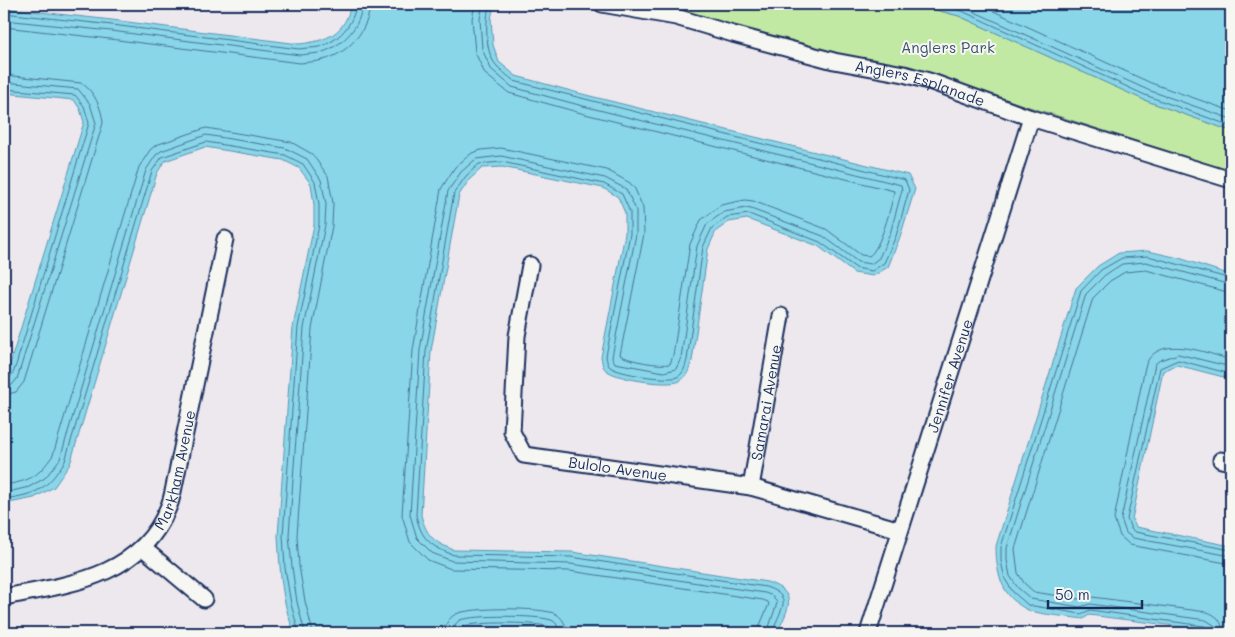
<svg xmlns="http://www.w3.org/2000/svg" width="1235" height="637" font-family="Mali,sans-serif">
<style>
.green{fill:#c2e9a4;stroke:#6e8c81}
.water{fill:#89d6e8;stroke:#5d93b1}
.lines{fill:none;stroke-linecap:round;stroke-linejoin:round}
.shore{stroke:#477295;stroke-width:1}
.minor-casing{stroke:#1b2f5e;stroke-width:19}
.minor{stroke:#f6f6f2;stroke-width:15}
.labels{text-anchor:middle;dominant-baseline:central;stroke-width:4;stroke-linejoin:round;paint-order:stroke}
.park-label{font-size:15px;fill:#3c546c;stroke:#f6f6f2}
.street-label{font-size:15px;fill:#1b2f5e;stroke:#f6f6f2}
</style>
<rect width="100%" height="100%" fill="#ece8ee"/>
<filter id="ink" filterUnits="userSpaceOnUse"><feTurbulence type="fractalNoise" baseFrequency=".02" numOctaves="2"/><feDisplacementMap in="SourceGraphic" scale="10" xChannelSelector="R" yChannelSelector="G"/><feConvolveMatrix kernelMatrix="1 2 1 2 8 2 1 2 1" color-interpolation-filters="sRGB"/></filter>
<g filter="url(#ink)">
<path class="green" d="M 644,4 L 913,4 L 959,16 L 1144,100 L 1231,131 L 1231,171 L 919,72 L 800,48 L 692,14 Z"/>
<path class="water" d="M 351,4 L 494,4 L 491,19 L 493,45 L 499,62 L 516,76 L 586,95 L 908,175 L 915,189 L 900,237 L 888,267 L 873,276 L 854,273 L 818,246 L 747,219 L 729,222 L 716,231 L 708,249 L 692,361 C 689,369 688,376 680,381 C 669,387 611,379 604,368 C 602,366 602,360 601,357 L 625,234 L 625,213 L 618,197 L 603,188 L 502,167 L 482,168 L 469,180 L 459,195 L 431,351 L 421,515 C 427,537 434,542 454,550 L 572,552 L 767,582 C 800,593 788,609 777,633 L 564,633 L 535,629 L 482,628 L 448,633 L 295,633 C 281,604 280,567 278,536 L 293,327 L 314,225 L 314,205 L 311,184 L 299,168 L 283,160 L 205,147 L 165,161 L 157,173 L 70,464 L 54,487 L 34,498 L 4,504 L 4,383 L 84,122 L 80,109 L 74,100 L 4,93 L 4,8 L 112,20 L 299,44 C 327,41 345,34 351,4 Z
M 913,4 L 1231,4 L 1231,131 L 1144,100 L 959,16 Z
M 1148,251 L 1179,258 L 1231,275 L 1231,379 L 1177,365 L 1163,371 L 1132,519 L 1136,527 L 1231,546 L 1231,633 L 1089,615 L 1083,619 C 1071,617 1034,614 1026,609 C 1001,596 996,572 996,546 L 1076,288 L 1098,266 L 1119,253 Z"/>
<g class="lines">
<path class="shore" d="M 475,4 L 472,19 L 475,52 L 485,74 L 509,93 L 581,113 L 894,191 C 892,205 880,250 869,256 L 861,255 L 826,229 L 753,201 L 745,200 L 721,205 L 701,220 L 690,244 L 673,356 L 670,364 C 660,366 629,361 620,355 L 644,234 L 643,208 L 635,189 L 630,183 L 607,170 L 501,148 L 481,150 L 472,153 L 455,167 L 441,189 L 413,350 L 402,515 L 410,542 L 428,560 L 451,569 L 570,571 L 763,600 L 768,602 L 769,604 L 760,625 L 759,633
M 483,4 L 480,19 L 482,49 L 491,69 L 512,87 L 583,106 L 901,185 L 902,190 L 890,234 L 879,258 L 871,264 L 858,262 L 823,236 L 751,209 L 746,208 L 724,212 L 707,224 L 697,246 L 681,358 L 676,369 L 664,372 L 615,363 L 612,357 L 636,234 L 636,210 L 626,189 L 605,178 L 501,156 L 476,159 L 461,172 L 448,191 L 420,350 L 410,515 L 417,538 L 432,553 L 452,561 L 571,564 L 765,593 L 773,596 L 777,603 L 767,633
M 489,4 C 486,21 484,51 496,65 C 501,71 508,76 514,81 L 905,180 L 909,190 L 896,236 L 884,263 L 872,271 L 856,268 L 820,242 L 749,214 L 727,217 L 712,228 L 703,247 L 687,360 C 685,366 684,374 677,377 C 667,381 619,374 610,367 C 607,364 607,361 606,356 L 630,234 L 630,212 L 622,194 L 604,184 L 502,162 L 479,164 L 466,176 L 454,193 L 426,351 L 416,515 C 421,539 431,547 454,555 L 571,557 L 766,587 C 798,598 776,612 773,633
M 933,4 L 962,11 L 1145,95 L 1231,126
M 957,4 L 1148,90 L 1231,119
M 978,4 L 1151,83 L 1231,111
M 4,13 L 112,25 L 299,49 C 306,48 313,48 319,47 C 339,41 354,24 356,4
M 4,20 L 111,31 L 300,55 C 307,54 316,54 323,52 C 344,44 361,27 362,4
M 4,27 L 110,39 L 300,63 C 308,62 316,62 323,60 C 349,53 369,30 370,4
M 4,75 L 81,83 C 94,90 102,109 103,123 L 24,382 L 16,392 L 4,395
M 4,82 L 78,89 L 90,104 L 96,123 L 17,379 L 12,385 L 4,388
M 4,89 L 75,95 L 84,106 L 89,123 L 19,355 C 16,364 14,379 4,381
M 1231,360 C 1207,353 1156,332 1145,367 L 1114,519 L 1120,536 L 1130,545 L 1231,564
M 1231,367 L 1178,354 L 1160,360 L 1155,364 L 1121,519 L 1126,533 L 1133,538 L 1231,556
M 1231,374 L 1178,360 L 1160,368 L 1127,519 L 1131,529 L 1135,532 L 1231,550
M 4,485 C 30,481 38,477 53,455 L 139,167 L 150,150 L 156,145 L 206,128 L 291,142 L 312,154 L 328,176 L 333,203 L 332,226 L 312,329 L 297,535 L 299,566 L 305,601 L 313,633
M 4,493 L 29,487 L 45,478 L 60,459 L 146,170 L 156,155 L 161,151 L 206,135 L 285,148 L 307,159 L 321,180 L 326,204 L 325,225 L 304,328 L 289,535 L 292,567 L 297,602 L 305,633
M 4,499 C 38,494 46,490 65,461 L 152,171 L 162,157 L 206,142 L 285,155 L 303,164 L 315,182 L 319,204 L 319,225 L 298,327 L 283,535 L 285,568 L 291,604 L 299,633
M 445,633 C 445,625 448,618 456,614 C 470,607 542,607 556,614 C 563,618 566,625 567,633
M 453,633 C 453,628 455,623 460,620 C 474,615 537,615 551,620 C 554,621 555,622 557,625 L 559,633
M 459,633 C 459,630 459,628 462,627 C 472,621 544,622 552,628 L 553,633
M 1209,633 L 1208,628 L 1204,626 L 1090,610 L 1081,614 L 1028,605 L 1013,592 L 1005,579 L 1001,561 L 1001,547 L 1081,291 L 1101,270 L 1122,258 L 1148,256 L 1231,279
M 1216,633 L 1214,625 L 1206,620 L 1090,604 L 1080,607 L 1031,599 L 1018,588 L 1010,576 L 1007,560 L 1007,548 L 1086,294 L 1105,275 L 1122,264 L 1146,262 L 1231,285
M 1223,633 C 1223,622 1217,615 1207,612 L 1092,597 L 1078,599 L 1034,592 L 1024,583 L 1018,573 L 1015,549 L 1093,298 L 1110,281 L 1125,272 L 1146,270 L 1231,293"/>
<g class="minor-casing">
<g id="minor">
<path id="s1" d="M 602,4 L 676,17 L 733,34 L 834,61 L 904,74 L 932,82 L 1031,118 L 1231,180"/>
<path id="s2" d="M 530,265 L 517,336 L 512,432 L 524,455 L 751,487 L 900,530"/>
<path d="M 1221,460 L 1231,462"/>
<path id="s3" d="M 751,487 L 781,316"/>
<path d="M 143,548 L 204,599"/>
<path id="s4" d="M 4,597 C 67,585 141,577 168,508 C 172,500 173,491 175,482 L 225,239"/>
<path id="s5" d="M 868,633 L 1031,118"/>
</g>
</g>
<use href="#minor" class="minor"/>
</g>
</g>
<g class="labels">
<g class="park-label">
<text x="948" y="47">Anglers Park</text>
</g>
<g class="street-label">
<text stroke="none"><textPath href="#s1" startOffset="328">Anglers Esplanade</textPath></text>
<text stroke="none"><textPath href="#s5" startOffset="270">Jennifer Avenue</textPath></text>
<text stroke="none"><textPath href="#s3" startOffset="86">Samarai Avenue</textPath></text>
<text stroke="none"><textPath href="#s2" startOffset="289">Bulolo Avenue</textPath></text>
<text stroke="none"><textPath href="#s4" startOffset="235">Markham Avenue</textPath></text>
</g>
</g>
<rect width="1235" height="637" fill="none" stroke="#f6f6f2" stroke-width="20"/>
<rect x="10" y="10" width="1215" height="617" fill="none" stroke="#1b2f5e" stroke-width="2" filter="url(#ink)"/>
<path d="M1048 600v8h94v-8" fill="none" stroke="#1b2f5e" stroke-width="2.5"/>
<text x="1055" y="600" font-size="15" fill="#1b2f5e" stroke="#f6f6f2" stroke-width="4" paint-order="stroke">50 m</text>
</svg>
